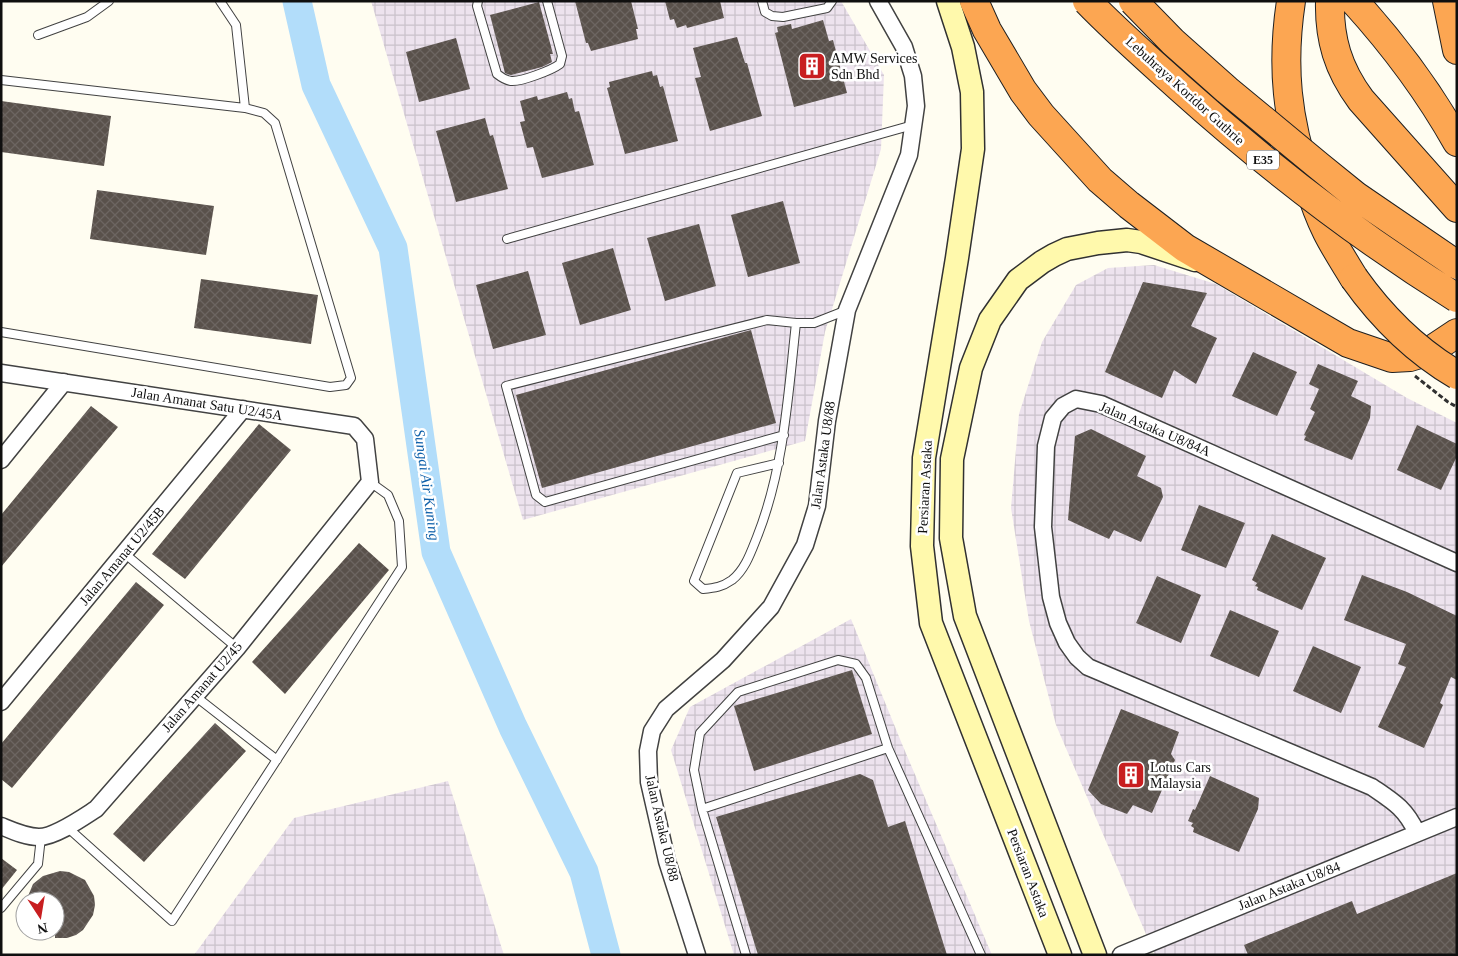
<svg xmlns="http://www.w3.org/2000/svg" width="1458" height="956" font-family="Georgia,serif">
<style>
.industrial{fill:url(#industrial-grid)}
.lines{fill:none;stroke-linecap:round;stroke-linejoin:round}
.river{stroke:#b2ddfa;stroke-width:29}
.building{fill:url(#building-cross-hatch)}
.service-casing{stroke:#424242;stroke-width:10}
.minor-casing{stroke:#424242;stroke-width:19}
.secondary-casing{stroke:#313131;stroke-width:25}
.motorway-casing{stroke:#202020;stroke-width:30}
.path{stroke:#313131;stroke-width:3;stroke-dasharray:5 2.5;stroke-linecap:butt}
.service{stroke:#fff;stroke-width:8}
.minor{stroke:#fff;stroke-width:16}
.secondary{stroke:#fff9ac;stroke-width:22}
.motorway{stroke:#fca652;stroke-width:28}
.motorway-bridge-casing{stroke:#202020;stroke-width:30;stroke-linecap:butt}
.motorway-bridge{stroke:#fca652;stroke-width:28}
.labels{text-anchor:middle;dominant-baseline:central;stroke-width:5;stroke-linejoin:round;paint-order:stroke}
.shield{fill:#fff;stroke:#575757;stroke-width:1}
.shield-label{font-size:12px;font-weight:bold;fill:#0f0f0f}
.poi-label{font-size:14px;fill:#0f0f0f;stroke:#fff;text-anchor:start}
.street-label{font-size:14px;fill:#0f0f0f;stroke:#fff}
.water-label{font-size:15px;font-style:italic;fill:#1061aa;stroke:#fff}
</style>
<defs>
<pattern id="industrial-grid" width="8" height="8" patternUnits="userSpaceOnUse" patternTransform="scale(1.25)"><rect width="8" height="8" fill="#ede3ee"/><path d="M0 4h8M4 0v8" fill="none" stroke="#cac2cb"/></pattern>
<pattern id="building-cross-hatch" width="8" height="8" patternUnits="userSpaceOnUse" patternTransform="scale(1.25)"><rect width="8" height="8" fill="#59514b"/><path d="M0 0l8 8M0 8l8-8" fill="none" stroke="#6c6561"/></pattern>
</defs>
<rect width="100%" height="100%" fill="#fffdf1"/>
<path class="industrial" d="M 371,1 L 841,1 L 884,75 L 881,149 L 825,332 L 805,441 L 523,520 Z
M 1154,265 L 1216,284 L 1407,398 L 1457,423 L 1457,955 L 1155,955 L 1056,725 L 1029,621 L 1011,508 L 1019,414 L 1042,342 L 1076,285 L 1108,268 Z
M 851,619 L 902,744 L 992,955 L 734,955 L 671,750 L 690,707 Z
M 448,781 L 504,955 L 194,955 L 294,818 Z"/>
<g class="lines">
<path class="river" d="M 297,1 L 316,85 L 393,248 L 436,552 L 513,727 L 584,872 L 606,955"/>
</g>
<path class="building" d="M 575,1 L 631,1 L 638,29 L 636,29 L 638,39 L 591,51 L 588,43 L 586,43 Z
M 665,1 L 720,1 L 724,18 L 687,28 L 686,25 L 677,28 L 674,19 L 670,20 Z
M 539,2 L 553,54 L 550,54 L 552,62 L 542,67 L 511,75 L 507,74 L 505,73 L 490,15 Z
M 823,20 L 829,41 L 833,40 L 847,93 L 794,107 L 775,33 L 778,32 L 777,27 L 791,24 L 792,29 Z
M 737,37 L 745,63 L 747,63 L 762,116 L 710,131 L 695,78 L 701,77 L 693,48 Z
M 456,38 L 470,89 L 419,102 L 406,52 Z
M 652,71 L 653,76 L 657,75 L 660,87 L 663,86 L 678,141 L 625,154 L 607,88 L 610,87 L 609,82 Z
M 567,92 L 569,99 L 572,98 L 575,112 L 579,111 L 594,165 L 542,178 L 533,147 L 527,148 L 520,122 L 525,121 L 520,101 L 537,96 L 538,100 Z
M 1,101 L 111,116 L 104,166 L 1,152 Z
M 485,118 L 490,136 L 493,135 L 508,189 L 456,202 L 436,131 Z
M 97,190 L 214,206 L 206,255 L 90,239 Z
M 783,201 L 800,263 L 748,277 L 731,215 Z
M 699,224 L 716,286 L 665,301 L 647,238 Z
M 613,248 L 631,310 L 580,325 L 562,263 Z
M 528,271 L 546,335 L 493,349 L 476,285 Z
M 201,279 L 318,295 L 311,344 L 194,328 Z
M 1143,282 L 1207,293 L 1191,326 L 1217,338 L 1196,384 L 1174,370 L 1162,398 L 1105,372 Z
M 751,330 L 776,423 L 542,488 L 516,395 Z
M 1253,352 L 1297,372 L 1277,416 L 1232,396 Z
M 1318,364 L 1358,381 L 1351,396 L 1371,406 L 1370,418 L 1352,460 L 1304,440 L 1306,436 L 1304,435 L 1315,412 L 1310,409 L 1319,389 L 1309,384 Z
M 91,406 L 118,427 L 1,567 L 1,515 Z
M 259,424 L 291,450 L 185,579 L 152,554 Z
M 1417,425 L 1457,444 L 1457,456 L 1441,490 L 1397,470 Z
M 1091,429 L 1146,456 L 1137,476 L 1161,488 L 1163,497 L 1141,542 L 1114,530 L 1109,539 L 1068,520 L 1075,436 Z
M 1199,505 L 1245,523 L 1226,568 L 1181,550 Z
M 1272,534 L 1326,558 L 1302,610 L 1257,590 L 1258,587 L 1255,586 L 1257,583 L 1252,580 Z
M 359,543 L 389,570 L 285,694 L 252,662 Z
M 1362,575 L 1407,592 L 1457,616 L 1457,680 L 1451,677 L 1440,703 L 1443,705 L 1424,748 L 1378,727 L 1406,667 L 1398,664 L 1406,644 L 1344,620 Z
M 1157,576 L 1201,595 L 1181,643 L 1136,623 Z
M 136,582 L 164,605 L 12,788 L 1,779 L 1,744 Z
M 1230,610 L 1279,631 L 1259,677 L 1210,656 Z
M 1313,646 L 1361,667 L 1341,713 L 1293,691 Z
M 852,670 L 872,734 L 754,771 L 734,706 Z
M 1121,709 L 1179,732 L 1171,754 L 1175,760 L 1152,813 L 1133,805 L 1127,814 L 1101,804 L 1088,790 Z
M 215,723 L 246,751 L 144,862 L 113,834 Z
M 860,774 L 873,780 L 888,827 L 905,821 L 947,955 L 758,955 L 716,817 Z
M 1210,776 L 1259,798 L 1258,809 L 1239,852 L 1193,832 L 1194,828 L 1191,826 L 1193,823 L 1188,821 L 1193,809 L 1195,810 Z
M 1,858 L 17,870 L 1,890 Z
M 60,871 L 69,872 L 85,880 L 94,896 L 95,905 L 93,915 L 83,930 L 76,935 L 67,938 L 55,938 L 55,901 L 26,901 L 33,884 L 43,876 Z
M 1457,873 L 1457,955 L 1248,955 L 1244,945 L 1352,901 L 1357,914 Z"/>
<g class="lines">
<g class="service-casing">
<path id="service" d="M 220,1 L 236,25 L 245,108
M 478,1 L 477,6 L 497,74 C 502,78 505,80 511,81 C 521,82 552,70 560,64 L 562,56 L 547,1
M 762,1 L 765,12 L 772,16 L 783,17 L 827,8 L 832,1
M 38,35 L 87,17 L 109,1
M 1,80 L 245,108 L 264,113 L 275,123 L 351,378 L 346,385 L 330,387 L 1,332
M 507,239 L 913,125
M 784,435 L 545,502 L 536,495 L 506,386 L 767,320 L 796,323 L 814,323 L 847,310
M 779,463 L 737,473 L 694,581 L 703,589 C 715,588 722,587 732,580 C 745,570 751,552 757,537 C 784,469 788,396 796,323
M 124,553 L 237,648
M 195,696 L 277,760
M 702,809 L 888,748
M 67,827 L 172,921 L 402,567 L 399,521 L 388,495 L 370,482
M 1,908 L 38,864 L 41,837
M 746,955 L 702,809 L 694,770 L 700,733 L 738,692 L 838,660 L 856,664 L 866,678 L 888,748 L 981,955"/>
</g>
<g class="minor-casing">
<path id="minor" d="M 1,373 L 354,426 L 365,439 L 370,482 L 237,648 L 96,809 C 82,818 55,837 39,837 C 26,837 13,831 1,826
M 1,460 L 64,382
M 1,702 L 243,409
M 1417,833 C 1405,808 1394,802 1372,787 L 1088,667 L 1077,657 L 1067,643 L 1058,623 L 1051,597 L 1043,527 L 1046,446 L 1053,418 L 1063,406 L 1076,399 L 1101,404 L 1457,563
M 697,955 L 667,861 L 649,782 L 648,751 L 652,731 L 666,709 L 723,660 L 771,607 L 805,545 L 817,506 L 827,421 L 847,310 L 909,155 L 916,106 L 913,76 L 904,47 L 878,1
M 1121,955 L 1457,817"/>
</g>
<g class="secondary-casing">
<path id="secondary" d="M 948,1 L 963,47 L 972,92 L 973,149 L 957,258 L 924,458 L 922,546 L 931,623 L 1060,955
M 1095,955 L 965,616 L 951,538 L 952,459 L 971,368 L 990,320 L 1018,280 L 1042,262 L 1054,255 L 1067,249 L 1098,243 L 1127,240 L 1141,242 L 1195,260"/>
</g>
<g class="motorway-casing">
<path id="motorway" d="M 974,1 L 987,30 L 1023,91 L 1041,115 L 1100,180 L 1129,205 L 1185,248 L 1348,343 L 1392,358 L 1410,357 L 1430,351 L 1457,333
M 1291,1 C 1281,67 1287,119 1308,182 C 1313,199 1319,216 1327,232 C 1335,248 1345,263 1354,278
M 1330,1 C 1329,39 1338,69 1361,100 L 1457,208
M 1354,1 C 1393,44 1429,92 1457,142
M 1447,1 L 1457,50"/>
</g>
<path class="path" d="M 1415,376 L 1448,402 L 1457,407"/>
<use href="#service" class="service"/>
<use href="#minor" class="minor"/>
<use href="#secondary" class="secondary"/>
<use href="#motorway" class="motorway"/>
<g class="motorway-bridge-casing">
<path id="motorway-bridge" d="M 1087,1 C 1116,31 1148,59 1179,87 C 1267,166 1356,235 1457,298
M 1133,1 L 1173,42 L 1227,90 L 1319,166 L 1356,196 L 1457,265
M 1354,278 C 1381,316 1416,351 1457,375"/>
</g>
<use href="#motorway-bridge" class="motorway-bridge"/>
</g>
<defs>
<g id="building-square" transform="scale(1.4375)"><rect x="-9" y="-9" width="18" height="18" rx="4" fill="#c81e20" stroke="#fff"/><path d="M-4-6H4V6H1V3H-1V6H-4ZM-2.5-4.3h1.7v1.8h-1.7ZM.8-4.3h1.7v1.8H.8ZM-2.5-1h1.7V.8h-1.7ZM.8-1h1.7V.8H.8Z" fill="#fff"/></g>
</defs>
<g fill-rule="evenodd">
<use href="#building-square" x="812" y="66"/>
<use href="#building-square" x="1131" y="775"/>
</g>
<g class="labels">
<rect class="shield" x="1247" y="150.5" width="32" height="19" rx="4"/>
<g class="shield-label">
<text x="1263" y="160">E35</text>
</g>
<g class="poi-label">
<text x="831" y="58">AMW Services<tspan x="831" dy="16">Sdn Bhd</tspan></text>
<text x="1150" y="767">Lotus Cars<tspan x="1150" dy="16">Malaysia</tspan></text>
</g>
<g class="street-label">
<text transform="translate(1185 91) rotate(42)">Lebuhraya Koridor Guthrie</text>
<text transform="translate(207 404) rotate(9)">Jalan Amanat Satu U2/45A</text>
<text transform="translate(1155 429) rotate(23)">Jalan Astaka U8/84A</text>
<text transform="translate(823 455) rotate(-82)">Jalan Astaka U8/88</text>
<text transform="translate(925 487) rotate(-87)">Persiaran Astaka</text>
<text transform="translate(122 556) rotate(-50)">Jalan Amanat U2/45B</text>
<text transform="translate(202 687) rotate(-49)">Jalan Amanat U2/45</text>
<text transform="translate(662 828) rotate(77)">Jalan Astaka U8/88</text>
<text transform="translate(1028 873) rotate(69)">Persiaran Astaka</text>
<text transform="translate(1289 886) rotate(-22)">Jalan Astaka U8/84</text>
</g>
<g class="water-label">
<text transform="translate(427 485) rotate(82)">Sungai Air Kuning</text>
</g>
</g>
<rect width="1458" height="956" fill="none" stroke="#0f0f0f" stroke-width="5"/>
<g transform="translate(40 916) rotate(168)"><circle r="24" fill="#ffffff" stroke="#9f9f9f"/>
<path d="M0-4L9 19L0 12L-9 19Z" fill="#c81e20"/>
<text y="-8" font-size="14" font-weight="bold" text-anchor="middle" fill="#0f0f0f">N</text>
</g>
</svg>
